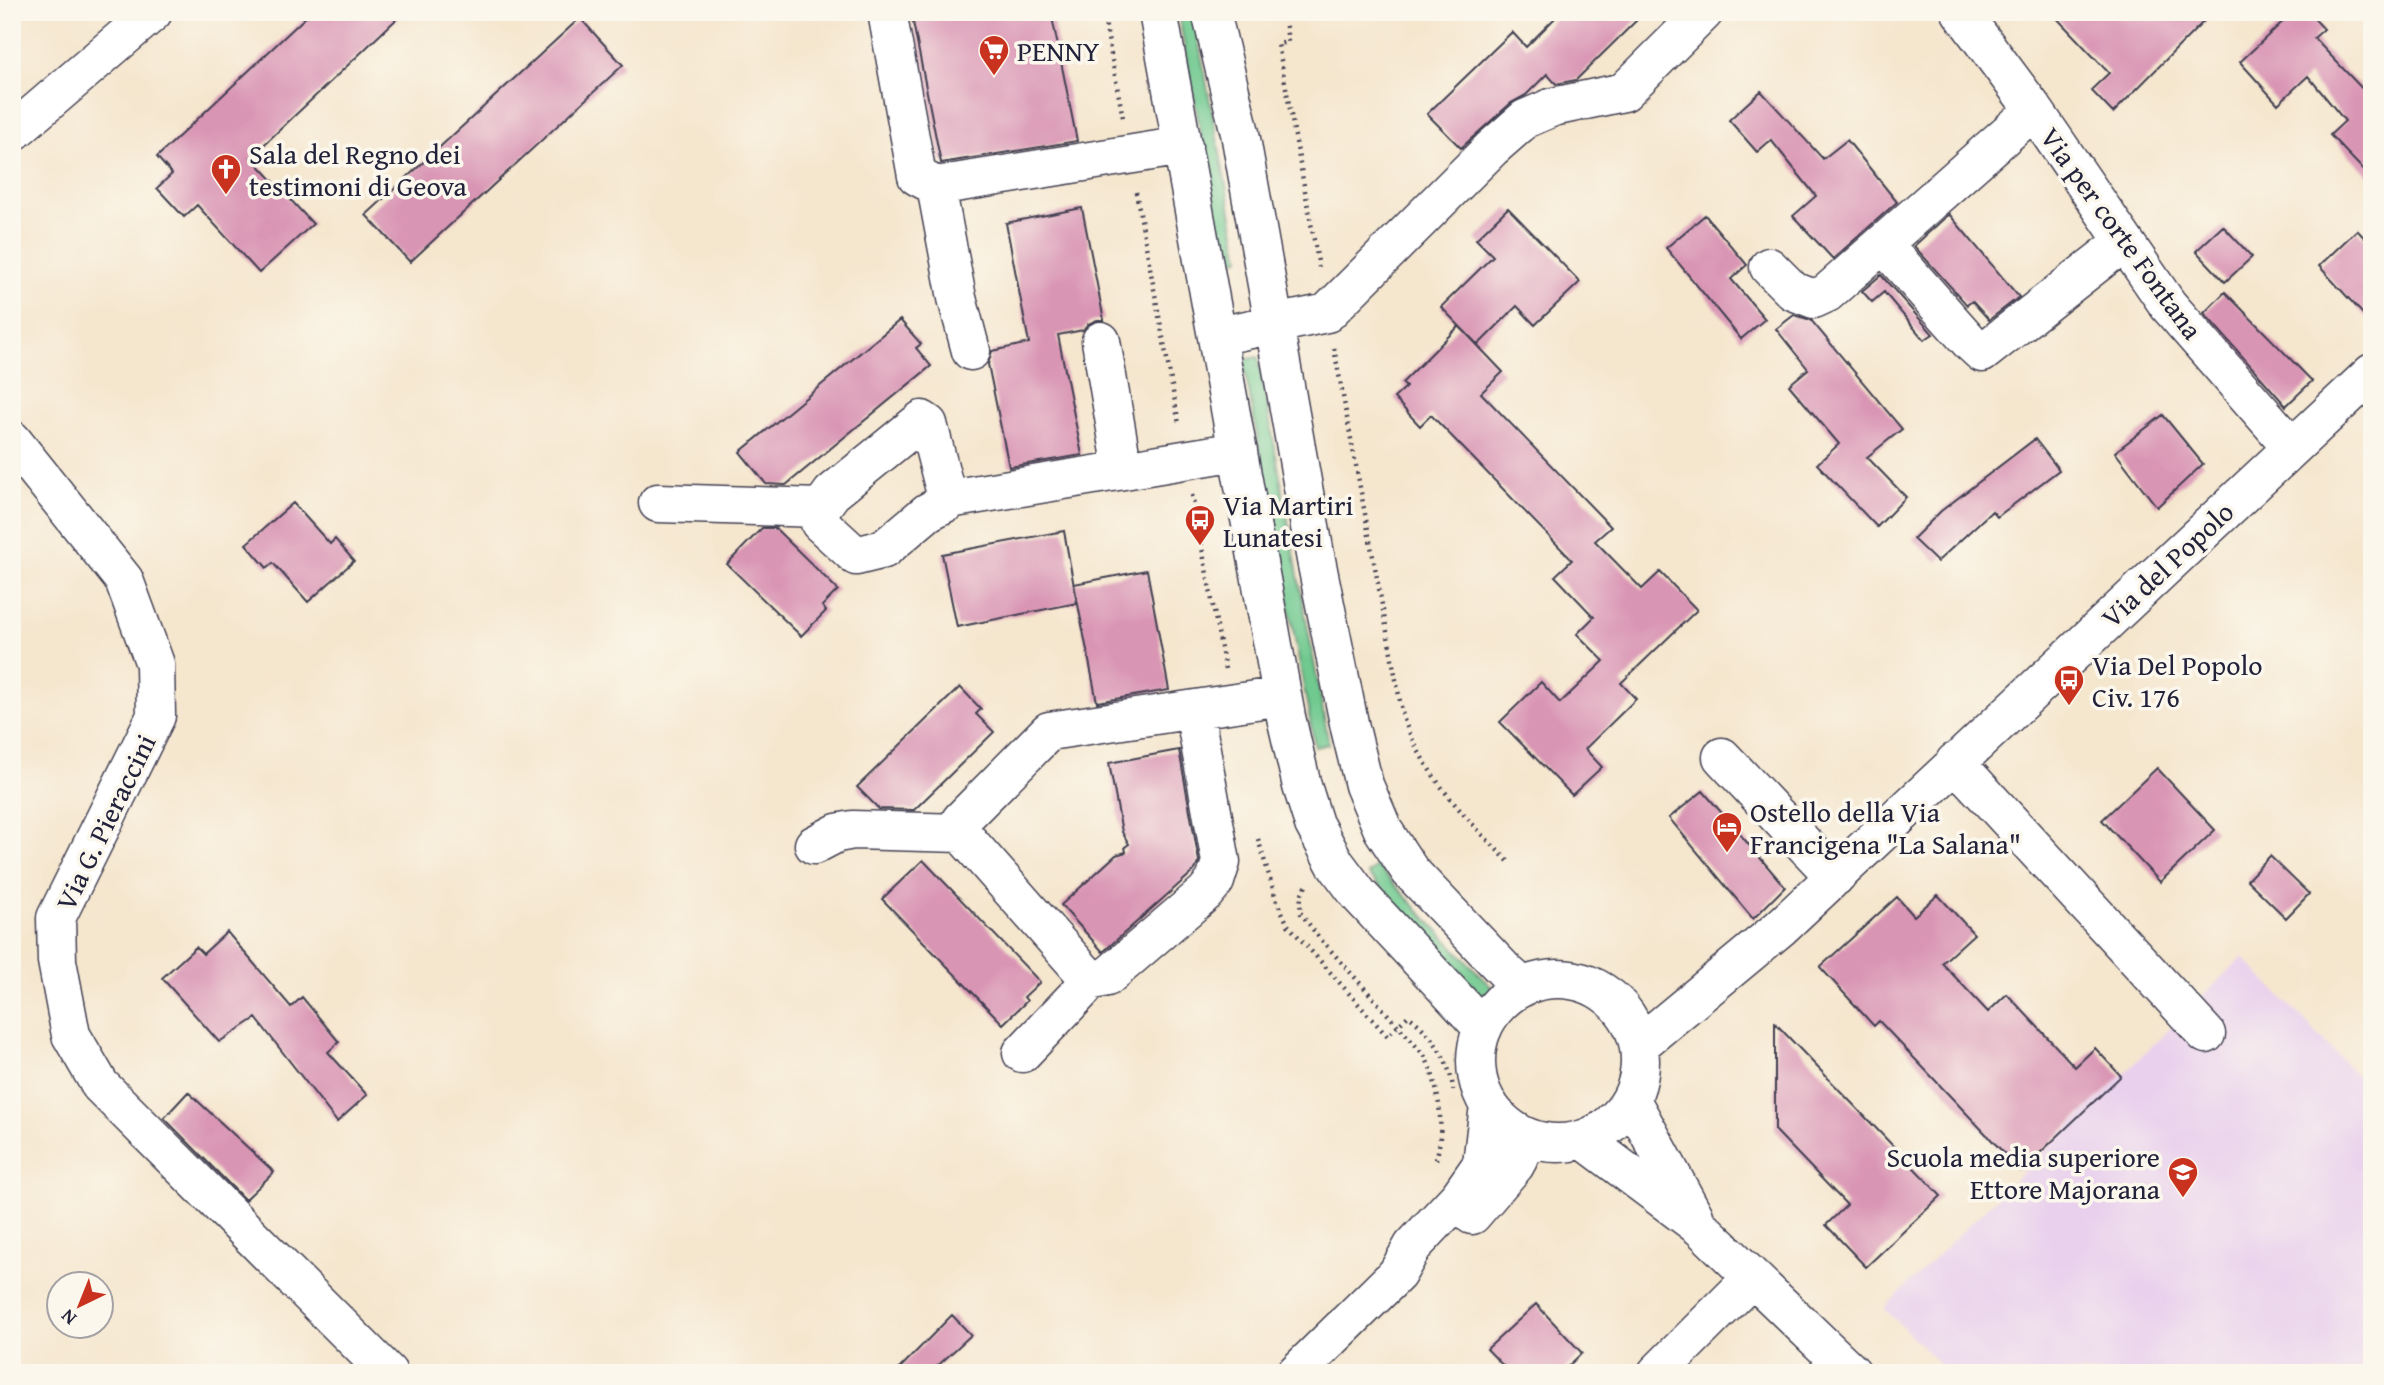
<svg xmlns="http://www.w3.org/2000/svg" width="2384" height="1385" font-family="'Gentium Book Plus',serif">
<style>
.built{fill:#e9d1ed}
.green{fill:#70c98f;stroke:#497665;stroke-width:2}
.building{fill:#d995b4}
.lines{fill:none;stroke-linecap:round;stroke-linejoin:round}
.minor-casing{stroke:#423f51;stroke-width:41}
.path{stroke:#423f51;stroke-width:4.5;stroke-dasharray:2 5;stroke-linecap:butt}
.minor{stroke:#fff;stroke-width:38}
.labels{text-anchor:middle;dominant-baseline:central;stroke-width:7;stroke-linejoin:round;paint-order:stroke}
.poi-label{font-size:28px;fill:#22223b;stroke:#fbf7ec;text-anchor:start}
.street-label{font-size:28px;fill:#22223b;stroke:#fbf7ec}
</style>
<rect width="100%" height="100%" fill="#fbf7ec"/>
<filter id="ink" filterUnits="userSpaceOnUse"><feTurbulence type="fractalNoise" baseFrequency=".0143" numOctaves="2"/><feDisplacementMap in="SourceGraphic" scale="14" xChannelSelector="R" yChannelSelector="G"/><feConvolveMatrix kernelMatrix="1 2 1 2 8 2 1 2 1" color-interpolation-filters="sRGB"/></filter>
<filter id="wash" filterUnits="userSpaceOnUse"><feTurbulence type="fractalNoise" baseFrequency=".00686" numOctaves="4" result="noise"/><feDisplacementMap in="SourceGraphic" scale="28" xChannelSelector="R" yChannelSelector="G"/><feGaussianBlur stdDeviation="1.57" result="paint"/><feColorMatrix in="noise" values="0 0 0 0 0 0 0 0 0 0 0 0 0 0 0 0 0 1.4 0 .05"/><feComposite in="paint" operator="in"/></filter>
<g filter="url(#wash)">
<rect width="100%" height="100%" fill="#f5e6ce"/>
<path class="built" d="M 2243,957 L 2372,1091 L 2372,1373 L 1948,1373 L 1884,1308 Z"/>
<path class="green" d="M 1178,12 L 1193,12 L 1240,259 L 1225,262 Z
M 1258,357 L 1329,744 L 1315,747 L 1243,360 Z
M 1377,866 L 1495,991 L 1486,1000 L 1368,874 Z"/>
<g id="blocks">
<path class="building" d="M 311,12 L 404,12 L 251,157 L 313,224 L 259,273 L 197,205 L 184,217 L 157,188 L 172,174 L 157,157 Z
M 911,12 L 1051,12 L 1077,141 L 941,163 Z
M 1561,12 L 1645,12 L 1576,80 L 1556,84 L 1547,74 L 1526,95 L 1511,103 L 1461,148 L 1427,114 L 1512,32 L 1526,47 Z
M 2051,12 L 2213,12 L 2113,113 L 2091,90 L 2109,73 Z
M 2293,12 L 2308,12 L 2324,29 L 2314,38 L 2370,97 L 2372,96 L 2372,179 L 2330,135 L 2345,121 L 2308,76 L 2278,104 L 2240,62 Z
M 580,18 L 623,65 L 410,262 L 366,215 Z
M 1761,91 L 1823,159 L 1847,140 L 1897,202 L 1833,259 L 1793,216 L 1816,196 L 1771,140 L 1757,152 L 1729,120 Z
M 1082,208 L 1104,320 L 1097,320 L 1088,324 L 1083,330 L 1058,335 L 1082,455 L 1009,467 L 988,364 L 992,351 L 1029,343 L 1006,223 Z
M 1508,208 L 1580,282 L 1535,325 L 1517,306 L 1478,345 L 1441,307 L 1493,256 L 1476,239 Z
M 1949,214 L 2019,297 L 1989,320 L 1972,301 L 1967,305 L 1914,246 Z
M 1705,215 L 1747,265 L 1731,279 L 1765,319 L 1741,339 L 1666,248 Z
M 2223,226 L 2252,257 L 2225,282 L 2196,251 Z
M 2357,230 L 2372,246 L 2372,324 L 2319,266 Z
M 1881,275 L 1933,334 L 1924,340 L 1884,292 L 1872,302 L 1862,291 Z
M 2225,292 L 2312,381 L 2286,406 L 2204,313 Z
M 1794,315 L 1811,320 L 1902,429 L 1867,457 L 1906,497 L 1877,527 L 1817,464 L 1839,444 L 1789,385 L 1808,369 L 1776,329 Z
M 900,320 L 921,344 L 916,348 L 931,366 L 786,485 L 766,484 L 740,452 Z
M 1459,326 L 1503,372 L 1481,393 L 1611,527 L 1595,541 L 1642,589 L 1660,572 L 1697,610 L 1621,683 L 1636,699 L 1585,749 L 1602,767 L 1572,795 L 1500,722 L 1541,682 L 1560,703 L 1604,661 L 1577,634 L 1594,617 L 1555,576 L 1572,560 L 1431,415 L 1420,426 L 1394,398 L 1406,387 L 1402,383 Z
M 2163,415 L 2203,464 L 2157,507 L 2115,452 Z
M 2035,439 L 2059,470 L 1997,517 L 1992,511 L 1937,562 L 1913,539 L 1941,511 Z
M 293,503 L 330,544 L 335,539 L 354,561 L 308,602 L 273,563 L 267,568 L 246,544 Z
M 762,528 L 775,528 L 838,590 L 822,606 L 826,611 L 801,636 L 727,564 Z
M 1064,531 L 1077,603 L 957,627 L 942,554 Z
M 1147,570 L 1169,690 L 1097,702 L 1074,584 Z
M 960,687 L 981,709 L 976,714 L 994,732 L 914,810 L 879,809 L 857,787 Z
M 1179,750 L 1199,861 L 1195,870 L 1103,952 L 1061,905 L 1116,855 L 1126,852 L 1125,847 L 1129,844 L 1122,832 L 1109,763 Z
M 2157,768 L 2215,830 L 2160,882 L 2102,820 Z
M 1703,791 L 1785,887 L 1753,919 L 1669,818 Z
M 2270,856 L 2309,894 L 2286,918 L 2247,880 Z
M 923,860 L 1040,982 L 1024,997 L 1027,1001 L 1003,1024 L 882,899 Z
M 1938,895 L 1974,934 L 1942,963 L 1988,1012 L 2007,994 L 2075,1067 L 2095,1048 L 2121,1076 L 2021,1171 L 1879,1021 L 1874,1026 L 1820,967 L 1897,897 L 1914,916 Z
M 227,932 L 291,1007 L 302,997 L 339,1042 L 328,1052 L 367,1095 L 337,1122 L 256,1018 L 219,1042 L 162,978 L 196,947 L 203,954 Z
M 1775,1023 L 1941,1196 L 1866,1267 L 1826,1225 L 1847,1205 L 1775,1130 Z
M 188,1092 L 274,1172 L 245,1200 L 164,1118 Z
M 1536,1304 L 1582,1353 L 1561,1373 L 1510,1373 L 1487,1349 Z
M 952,1315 L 971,1335 L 930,1373 L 895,1373 Z"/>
</g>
</g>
<g filter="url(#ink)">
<use href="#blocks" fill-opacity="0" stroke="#423f51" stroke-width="2"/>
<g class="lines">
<g class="minor-casing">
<path id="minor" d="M 887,12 L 917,176 L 936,186 L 1183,146
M 1158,12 L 1286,717 L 1302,786 L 1314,824 L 1335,863 L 1359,895 L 1483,1028
M 1211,12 L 1240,133 L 1316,560 L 1350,728 L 1364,785 L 1383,830 L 1410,871 L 1506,972 L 1523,987
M 1961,12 L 2034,110 L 2168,305 L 2292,447
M 12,133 L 153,12
M 936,186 L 957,298 L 971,351
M 1883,244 L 1970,342 L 1982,353 L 2124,242
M 1769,267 L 1793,291 L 1814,299 L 1827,293 L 2034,110
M 1218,336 L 1327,313 L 1492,148 L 1525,119 L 1553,107 L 1624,92 L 1704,12
M 1101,341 L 1123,470
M 12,440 L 124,580 L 155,664 L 156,716 L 56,918 L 57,961 L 71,1035 L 100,1085 L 388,1373
M 948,502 L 928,424 L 922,420 L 832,493 L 821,508 L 820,523 L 856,556 L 884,549 L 928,512 L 955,498 L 1238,451
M 658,503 L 821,508
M 1722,757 L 1835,877
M 1955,762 L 2206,1034
M 814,845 L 837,833 L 853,830 L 961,833
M1476 1061a82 82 0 1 1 164 0a82 82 0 1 1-164 0Z
M 1085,982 L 1107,977 L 1205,893 L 1215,881 L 1221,862 L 1194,710
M 1639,1045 L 1780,928 L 2372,373
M 1022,1053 L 1084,988 L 1087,976 L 961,833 L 961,820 L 1049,731 L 1282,696
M 1631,1100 L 1694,1216
M 1584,1140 L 1700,1227 L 1852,1373
M 1472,1215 L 1515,1165 L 1529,1139
M 1296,1373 L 1397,1274 L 1413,1246 L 1459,1197 L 1482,1164 L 1489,1105
M 1657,1373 L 1752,1278"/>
</g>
<path class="path" d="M 1103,12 L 1123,118
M 1284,12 L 1288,42 L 1278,44 L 1319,267
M 1136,192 L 1179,424
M 1334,348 L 1403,717 C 1426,778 1463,815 1508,861
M 1192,495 L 1225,669
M 1258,839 L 1276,899 L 1288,925 L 1387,1036 L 1408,1016 C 1431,1032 1451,1062 1453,1090
M 1306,886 L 1301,895 L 1300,912 L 1317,935 L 1424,1055 C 1439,1081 1446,1133 1435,1162"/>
<use href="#minor" class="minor"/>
</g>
</g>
<defs>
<g id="supermarket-pin" transform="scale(1.575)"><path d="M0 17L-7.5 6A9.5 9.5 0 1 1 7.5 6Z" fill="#c8321e" stroke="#fbf7ec"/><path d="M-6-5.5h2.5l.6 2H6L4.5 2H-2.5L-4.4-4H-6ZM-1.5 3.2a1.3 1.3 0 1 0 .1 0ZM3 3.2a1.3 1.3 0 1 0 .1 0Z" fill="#fff"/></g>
<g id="church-pin" transform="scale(1.575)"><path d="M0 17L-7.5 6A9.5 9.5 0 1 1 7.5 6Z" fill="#c8321e" stroke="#fbf7ec"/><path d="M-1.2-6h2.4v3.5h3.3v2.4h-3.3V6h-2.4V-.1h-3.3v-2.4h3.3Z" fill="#fff"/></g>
<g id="bus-pin" transform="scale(1.575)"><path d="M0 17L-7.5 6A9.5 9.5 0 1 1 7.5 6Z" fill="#c8321e" stroke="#fbf7ec"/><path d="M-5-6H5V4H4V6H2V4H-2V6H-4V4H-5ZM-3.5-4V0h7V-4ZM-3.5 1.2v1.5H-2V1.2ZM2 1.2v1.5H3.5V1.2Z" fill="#fff"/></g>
<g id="hotel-pin" transform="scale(1.575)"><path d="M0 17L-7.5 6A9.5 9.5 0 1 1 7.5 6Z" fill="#c8321e" stroke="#fbf7ec"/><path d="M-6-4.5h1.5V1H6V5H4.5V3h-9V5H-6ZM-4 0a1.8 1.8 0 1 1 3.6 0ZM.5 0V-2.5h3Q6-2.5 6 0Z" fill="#fff"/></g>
<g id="school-pin" transform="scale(1.575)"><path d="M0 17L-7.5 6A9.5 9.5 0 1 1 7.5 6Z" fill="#c8321e" stroke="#fbf7ec"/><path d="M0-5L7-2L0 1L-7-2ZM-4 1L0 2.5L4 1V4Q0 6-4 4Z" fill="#fff"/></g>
</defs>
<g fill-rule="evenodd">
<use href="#supermarket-pin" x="994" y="50"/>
<use href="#church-pin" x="226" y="169"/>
<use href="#bus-pin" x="1200" y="520"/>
<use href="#bus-pin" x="2069" y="680"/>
<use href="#hotel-pin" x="1727" y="827"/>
<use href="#school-pin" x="2183" y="1172"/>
</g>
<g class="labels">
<g class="poi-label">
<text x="1017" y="50">PENNY</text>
<text x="249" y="153">Sala del Regno dei<tspan x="249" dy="32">testimoni di Geova</tspan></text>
<text x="1223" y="504">Via Martiri<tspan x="1223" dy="32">Lunatesi</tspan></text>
<text x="2092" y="664">Via Del Popolo<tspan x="2092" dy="32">Civ. 176</tspan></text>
<text x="1750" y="811">Ostello della Via<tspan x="1750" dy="32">Francigena "La Salana"</tspan></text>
<text x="2160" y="1156" text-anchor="end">Scuola media superiore<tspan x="2160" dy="32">Ettore Majorana</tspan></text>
</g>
<g class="street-label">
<text transform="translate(2122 233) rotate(54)">Via per corte Fontana</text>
<text transform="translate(2167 564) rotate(-43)">Via del Popolo</text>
<text transform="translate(105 822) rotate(-64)">Via G. Pieraccini</text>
</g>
</g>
<rect width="2384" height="1385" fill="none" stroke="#fbf7ec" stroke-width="42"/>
<g transform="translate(80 1305) rotate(223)"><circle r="33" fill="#fbf7ec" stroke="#a4a2a5" stroke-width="2"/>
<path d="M0-5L12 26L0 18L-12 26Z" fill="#c8321e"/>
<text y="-10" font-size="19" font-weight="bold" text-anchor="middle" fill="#22223b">N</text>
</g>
</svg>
